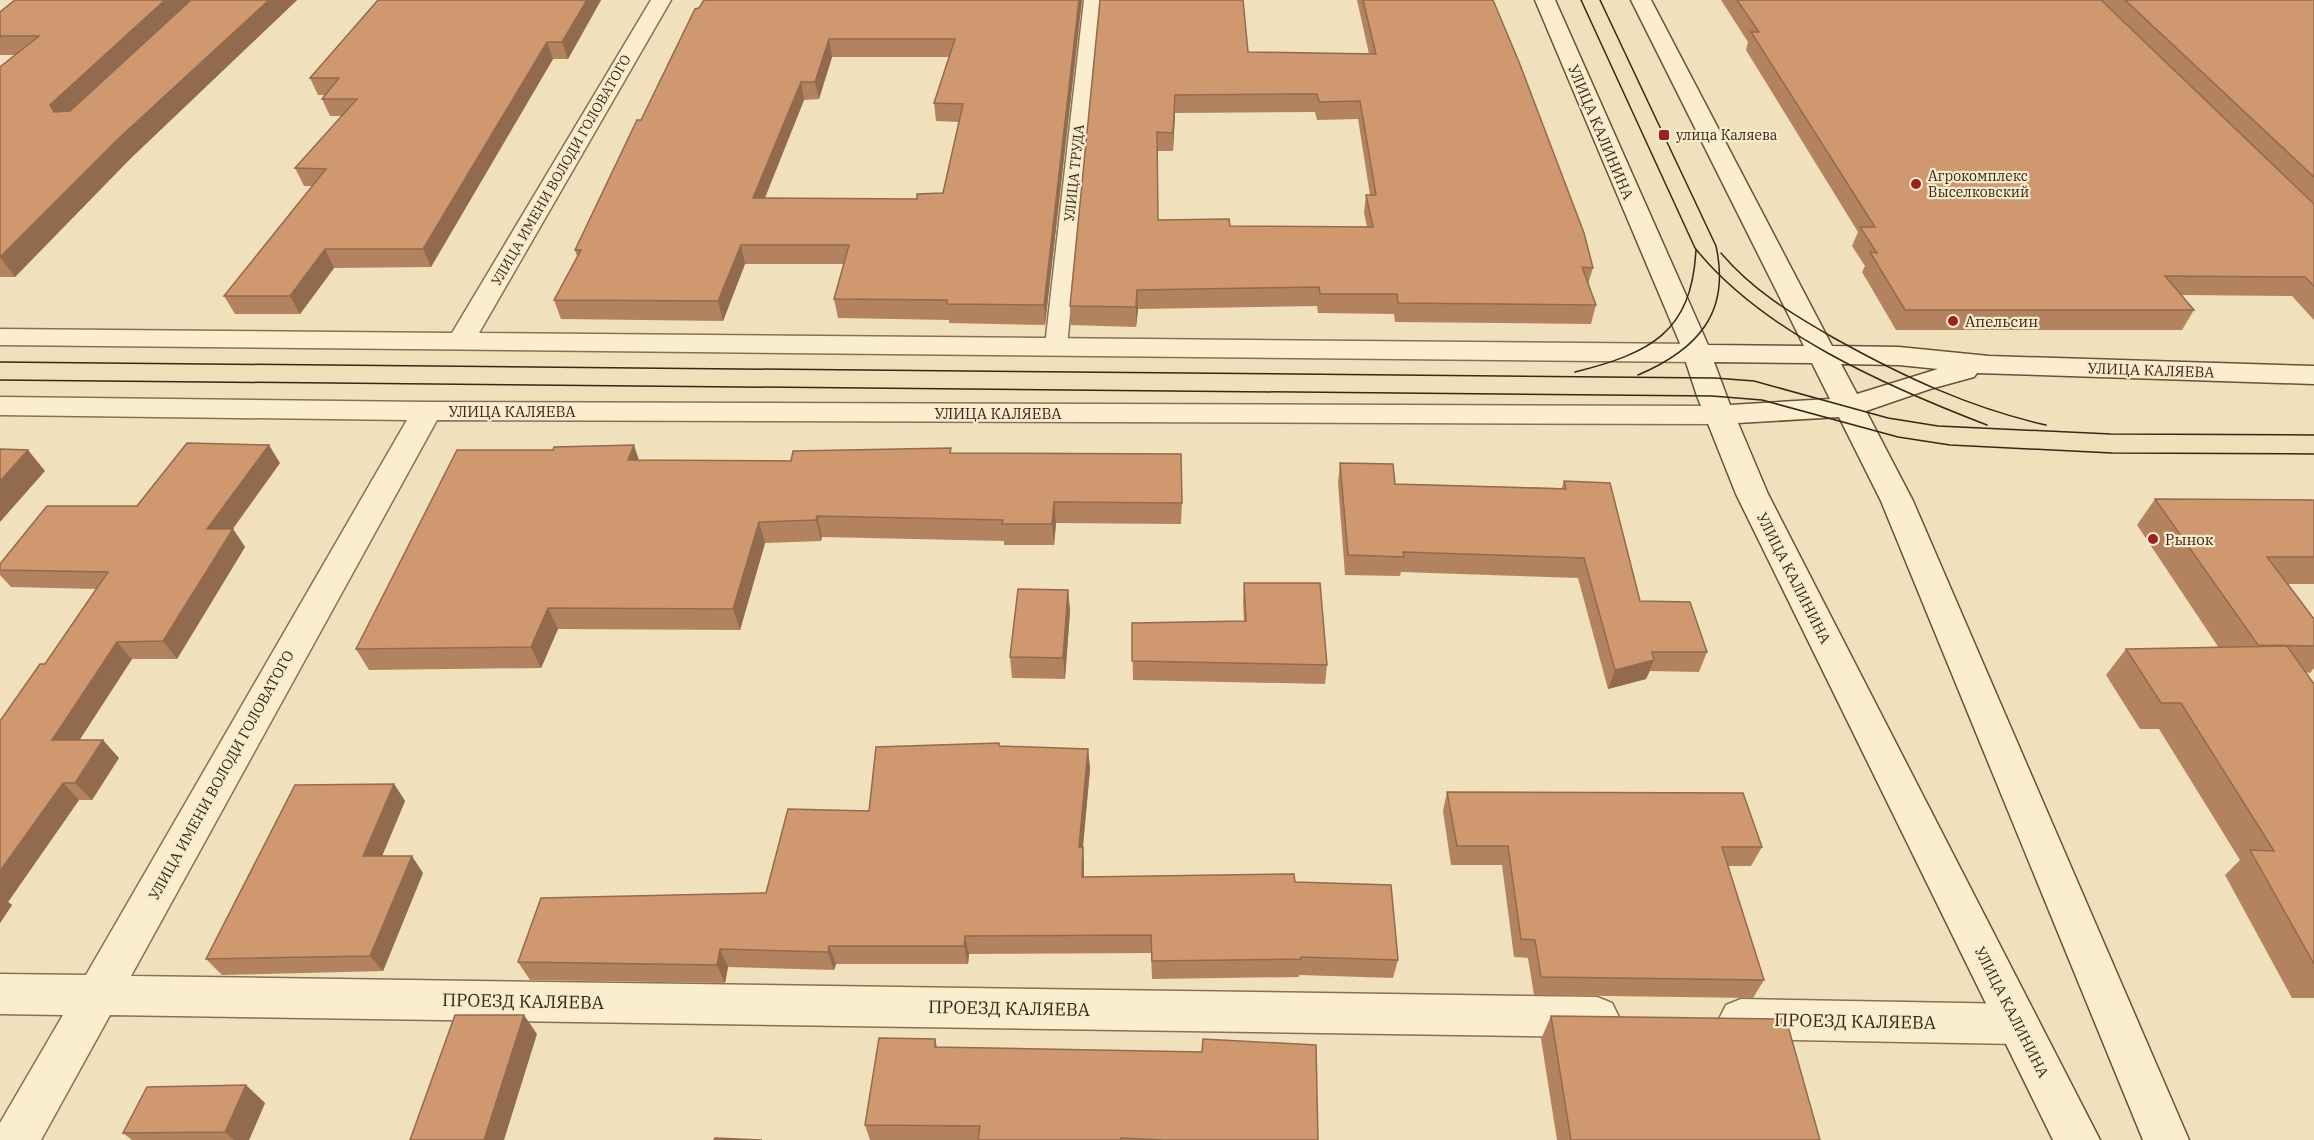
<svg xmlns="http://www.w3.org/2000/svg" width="2314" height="1140" font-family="'IBM Plex Serif',serif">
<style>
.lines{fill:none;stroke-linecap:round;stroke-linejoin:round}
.service-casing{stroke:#887055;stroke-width:3}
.minor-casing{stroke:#887055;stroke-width:3}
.secondary-casing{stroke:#6a5138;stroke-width:3}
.service{fill:#fbeecf;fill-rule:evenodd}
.minor{fill:#fbeecf;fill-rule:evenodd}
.secondary{fill:#fbeecf;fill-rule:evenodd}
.tram{stroke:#36281a;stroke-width:1.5}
.wall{fill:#b3835f;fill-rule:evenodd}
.shaded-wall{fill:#926a4e}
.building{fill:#d0986f;stroke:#926a4e;stroke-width:1.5;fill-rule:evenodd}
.poi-dot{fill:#9a2122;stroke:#f7ebcc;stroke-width:2}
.labels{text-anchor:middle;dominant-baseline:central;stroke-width:4.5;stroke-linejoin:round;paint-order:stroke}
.far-poi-label{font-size:14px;fill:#36281a;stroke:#f7ebcc;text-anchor:start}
.far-street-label{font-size:14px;fill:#36281a;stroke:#f7ebcc}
.street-label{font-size:15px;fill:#36281a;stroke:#f7ebcc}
.poi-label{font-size:15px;fill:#36281a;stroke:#f7ebcc;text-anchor:start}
.near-street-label{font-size:18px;fill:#36281a;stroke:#f7ebcc}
</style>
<rect width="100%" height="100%" fill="#f0e0bc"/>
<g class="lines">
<g class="service-casing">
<path id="service" d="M 1084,0 L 1100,0 L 1067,346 L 1064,351 L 1056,353 L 1048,351 L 1045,346 Z"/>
</g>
<g class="minor-casing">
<path id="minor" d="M 651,0 L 671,0 L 479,333 L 1697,344 L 1707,347 L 1711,353 L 1707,359 L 1697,362 L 0,345 L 0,329 L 452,333 Z
M 0,397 L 427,402 L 1720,406 L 1730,408 L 1735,415 L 1730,422 L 1720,424 L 437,420 L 131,976 L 1597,997 L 1612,1003 L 1619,1017 L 1612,1031 L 1597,1037 L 110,1015 L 41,1140 L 0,1140 L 0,1123 L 63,1015 L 0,1014 L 0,974 L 86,975 L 407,420 L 0,415 Z
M 1741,999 L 2018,1004 L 2033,1010 L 2040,1024 L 2033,1038 L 2018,1044 L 1741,1039 L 1726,1033 L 1719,1019 L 1726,1005 Z"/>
</g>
<g class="secondary-casing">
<path id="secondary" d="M 1535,0 L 1555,0 L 1708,345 L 1804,346 L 1631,0 L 1651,0 L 1832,346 L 1899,347 L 1989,356 L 2314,366 L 2314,384 L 1977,373 L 1974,377 L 1930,389 L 1866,411 L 1913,501 L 2189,1140 L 2143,1140 L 1881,501 L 1839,417 L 1738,423 L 1768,494 L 2100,1140 L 2053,1140 L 1736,494 L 1697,396 L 1679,341 ZM 1714,362 L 1812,363 L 1830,399 L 1730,405 ZM 1841,364 L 1899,365 L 1938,369 L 1857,394 Z"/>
</g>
<use href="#service" class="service"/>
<use href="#minor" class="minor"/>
<use href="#secondary" class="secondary"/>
<path class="tram" d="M 1581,0 L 1695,248 C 1762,332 1888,387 1987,425
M 1600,0 L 1716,246 C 1731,313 1697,350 1638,375
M 1721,253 C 1752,290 1792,314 1834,338 C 1902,376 1970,408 2046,425
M 0,362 L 1715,378 L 1754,381 L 1888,418 L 1938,426 L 2111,434 L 2314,435
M 1575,372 C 1650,353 1692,333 1696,249
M 0,380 L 1712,396 L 1762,400 L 1898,437 L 1950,445 L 2112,453 L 2314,454"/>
</g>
<path class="wall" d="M 15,0 L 297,0 L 130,159 L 15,277 L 0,277 L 0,67 L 15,55 L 0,55 L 0,12 Z
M 378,0 L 601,0 L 568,59 L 553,59 L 431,267 L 334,268 L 300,314 L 235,314 L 224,296 L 312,186 L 304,186 L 295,168 L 342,116 L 330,116 L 322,99 L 325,95 L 318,95 L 310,78 Z
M 1082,0 L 1045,325 L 949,323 L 949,320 L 838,318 L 834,299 L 844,264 L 745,264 L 723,321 L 561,319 L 554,300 L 577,256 L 575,250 L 641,120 L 695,9 ZM 832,57 L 949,57 L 934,103 L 936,121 L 959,122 L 943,193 L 917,199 L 765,198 L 804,100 L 819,99 Z
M 1100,0 L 1248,52 L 1369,54 L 1357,0 L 1493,0 L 1593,268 L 1588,284 L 1596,305 L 1591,324 L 1395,322 L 1394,314 L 1318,313 L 1317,306 L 1138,309 L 1136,327 L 1071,325 L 1070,306 ZM 1315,112 L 1317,120 L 1358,119 L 1370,195 L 1366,195 L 1364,213 L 1367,227 L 1230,226 L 1158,220 L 1157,151 L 1173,151 L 1175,113 Z
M 1721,0 L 2314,0 L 2314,320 L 2292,296 L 2182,295 L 2194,310 L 2182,330 L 1896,330 L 1862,272 L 1865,266 L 1852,246 L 1858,232 L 1746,50 L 1748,42 Z
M 951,448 L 951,453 L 1182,503 L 1181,524 L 1056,523 L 1054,545 L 1004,545 L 1004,541 L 822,537 L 821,541 L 765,543 L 740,630 L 558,629 L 541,668 L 369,670 L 356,649 L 639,460 L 791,461 Z
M 280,463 L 233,529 L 245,547 L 177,659 L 132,659 L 79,740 L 119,758 L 92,800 L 79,800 L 8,902 L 12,905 L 0,923 L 45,664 L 96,589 L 11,587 L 0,575 L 0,564 Z
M 1340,463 L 1395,484 L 1562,488 L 1564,481 L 1640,601 L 1707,652 L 1699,672 L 1650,671 L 1646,679 L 1608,689 L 1578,578 L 1401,572 L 1400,576 L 1345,575 L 1338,483 Z
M 2155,499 L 2314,500 L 2314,584 L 2288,584 L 2314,619 L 2314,668 L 2310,673 L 2306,672 L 2314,684 L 2314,998 L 2292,998 L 2225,875 L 2240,860 L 2159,729 L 2140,729 L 2106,675 L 2126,649 L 2219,648 L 2137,525 Z
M 1244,583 L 1327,665 L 1325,684 L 1133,680 L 1132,623 L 1244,621 L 1243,602 Z
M 1068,590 L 1070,611 L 1065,679 L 1012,678 L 1010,657 Z
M 999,743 L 999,746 L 1088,749 L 1090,769 L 1083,847 L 1084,866 L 1084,877 L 1295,882 L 1398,960 L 1393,978 L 1299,975 L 1299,977 L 1152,979 L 1151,953 L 969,954 L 968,964 L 836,964 L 834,970 L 728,967 L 725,983 L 530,980 L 518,962 L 766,893 L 869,811 Z
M 394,784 L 405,801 L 382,856 L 423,873 L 383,971 L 222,975 L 206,959 Z
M 1447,792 L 1762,847 L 1751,866 L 1728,866 L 1764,980 L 1753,998 L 1534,995 L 1528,958 L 1514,957 L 1502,865 L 1451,865 L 1443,811 Z
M 1551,1016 L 1820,1140 L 1557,1140 L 1541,1039 Z
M 935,1039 L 937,1047 L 1318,1140 L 870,1140 L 865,1125 Z
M 265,1103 L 249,1140 L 132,1140 L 123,1133 Z"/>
<path class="shaded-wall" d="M 165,0 L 195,0 L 62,124 L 50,105 Z
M 269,0 L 297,0 L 130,159 L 15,277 L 0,257 L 118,139 Z
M 587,0 L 601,0 L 568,59 L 562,42 Z
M 1079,0 L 1082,0 L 1045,325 L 1044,305 Z
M 829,39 L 832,57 L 819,99 L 815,82 Z
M 547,42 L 553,59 L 431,267 L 423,249 Z
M 801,82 L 804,100 L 757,217 L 753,198 Z
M 1175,95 L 1175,113 L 1173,151 L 1173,133 Z
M 741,245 L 745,264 L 723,321 L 718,301 Z
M 325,249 L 334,268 L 300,314 L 290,296 Z
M 1137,290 L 1138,309 L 1136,327 L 1136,307 Z
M 269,445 L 280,463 L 219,547 L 207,529 Z
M 634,445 L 641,466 L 628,460 Z
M 28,450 L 45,471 L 0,522 L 0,481 Z
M 1054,502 L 1056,523 L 1054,545 L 1052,524 Z
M 817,516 L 822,537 L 821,541 L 816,520 Z
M 759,522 L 765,543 L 740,630 L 733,609 Z
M 233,529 L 245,547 L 177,659 L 163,641 Z
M 1068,590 L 1070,611 L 1065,679 L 1063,658 Z
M 548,608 L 558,629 L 541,668 L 531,647 Z
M 117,642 L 132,659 L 68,758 L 52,740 Z
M 1654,660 L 1646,679 L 1608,689 L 1615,670 Z
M 103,740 L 119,758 L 92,800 L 75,783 Z
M 1088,749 L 1090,769 L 1081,866 L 1079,847 Z
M 63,783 L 79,800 L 8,902 L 12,905 L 0,923 L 0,871 Z
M 394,784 L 405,801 L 375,873 L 363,856 Z
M 1083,847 L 1084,866 L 1083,896 L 1082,877 Z
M 412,856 L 423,873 L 383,971 L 370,956 Z
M 965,936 L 969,954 L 968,964 L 964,946 Z
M 829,946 L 836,964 L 834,970 L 828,952 Z
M 720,949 L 728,967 L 725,983 L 717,965 Z
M 524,1015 L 537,1034 L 504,1140 L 484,1140 Z
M 246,1085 L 265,1103 L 249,1140 L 234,1140 L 225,1132 Z"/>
<path class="building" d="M 15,0 L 165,0 L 50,105 L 54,112 L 70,111 L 191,0 L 269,0 L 118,139 L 0,257 L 0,67 L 39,36 L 0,36 L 0,12 Z
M 378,0 L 587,0 L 562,42 L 547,42 L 423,249 L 325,249 L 290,296 L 224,296 L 326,169 L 295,168 L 357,99 L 322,99 L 339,78 L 310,78 Z
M 704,0 L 1079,0 L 1044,305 L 947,304 L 947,300 L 834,299 L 849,245 L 741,245 L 718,301 L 554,300 L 581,250 L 575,250 L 637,120 L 641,120 L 695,9 L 699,8 ZM 829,39 L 955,39 L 934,103 L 963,104 L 943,193 L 917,194 L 917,199 L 753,198 L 801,82 L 815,82 Z
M 1100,0 L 1243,0 L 1248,52 L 1376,54 L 1363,0 L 1493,0 L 1519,62 L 1584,233 L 1593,268 L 1582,267 L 1596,305 L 1398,303 L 1397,294 L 1320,294 L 1319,287 L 1137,290 L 1136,307 L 1070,306 ZM 1317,94 L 1319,102 L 1360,101 L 1376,195 L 1366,195 L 1373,227 L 1230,226 L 1229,219 L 1158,220 L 1157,132 L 1173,133 L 1175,95 Z
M 1737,0 L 2101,0 L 2314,204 L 2314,286 L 2305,277 L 2165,276 L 2194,310 L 1905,310 L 1870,252 L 1877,253 L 1860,227 L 1875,227 L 1751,32 L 1759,32 Z
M 2125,0 L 2314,0 L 2314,177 Z
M 187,443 L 269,445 L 207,529 L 233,529 L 163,641 L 117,642 L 52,740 L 103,740 L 75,783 L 63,783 L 0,871 L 0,721 L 40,664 L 45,664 L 108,572 L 0,570 L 0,564 L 47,506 L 137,506 Z
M 634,445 L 628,460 L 791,461 L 793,451 L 951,448 L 950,453 L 1181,454 L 1182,503 L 1054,502 L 1052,524 L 1002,524 L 1003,520 L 817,516 L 816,520 L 759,522 L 733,609 L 548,608 L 531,647 L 356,649 L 457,450 L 553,450 L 554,447 Z
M 0,449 L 28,450 L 0,481 Z
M 1340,463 L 1393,464 L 1395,484 L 1566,489 L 1564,481 L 1610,483 L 1640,601 L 1690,602 L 1707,652 L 1652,652 L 1654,660 L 1615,670 L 1584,558 L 1403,552 L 1404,557 L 1348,555 Z
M 2155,499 L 2314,500 L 2314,557 L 2267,557 L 2314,619 L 2314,646 L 2258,645 Z
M 1244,583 L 1320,583 L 1327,665 L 1132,661 L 1132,623 L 1246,621 Z
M 1018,589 L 1068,590 L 1063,658 L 1010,657 Z
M 2287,646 L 2314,684 L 2314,964 L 2250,850 L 2274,851 L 2181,703 L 2161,703 L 2126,649 Z
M 999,743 L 999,746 L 1088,749 L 1079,847 L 1083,847 L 1082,877 L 1294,874 L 1295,882 L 1391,885 L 1398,960 L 1301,957 L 1301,959 L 1152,961 L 1151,935 L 965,936 L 964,946 L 829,946 L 828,952 L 720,949 L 717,965 L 518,962 L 541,898 L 766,893 L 788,809 L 869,811 L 876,747 Z
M 394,784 L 363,856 L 412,856 L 370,956 L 206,959 L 295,785 Z
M 1447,792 L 1743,793 L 1762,847 L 1722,847 L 1764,980 L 1541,977 L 1535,940 L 1521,939 L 1508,846 L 1457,846 Z
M 455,1015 L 524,1015 L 484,1140 L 410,1140 Z
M 1551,1016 L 1786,1019 L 1820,1140 L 1571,1140 Z
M 879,1038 L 935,1039 L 935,1047 L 1202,1052 L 1203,1039 L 1316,1045 L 1318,1140 L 1163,1140 L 1121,1138 L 1120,1140 L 978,1140 L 980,1126 L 865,1125 Z
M 246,1085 L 225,1132 L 123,1133 L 147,1087 Z
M 715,1138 L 762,1140 L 714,1140 Z"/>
<g class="poi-dot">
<rect x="1658" y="129" width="12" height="12" rx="3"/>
<circle cx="1916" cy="184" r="6"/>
<circle cx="1953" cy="321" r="6"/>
<circle cx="2153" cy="539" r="6"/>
</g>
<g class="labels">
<g class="far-poi-label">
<text x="1676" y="135">улица Каляева</text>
<text x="1928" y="176">Агрокомплекс<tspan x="1928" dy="16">Выселковский</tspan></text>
</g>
<g class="far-street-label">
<text transform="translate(561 170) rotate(-60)">УЛИЦА ИМЕНИ ВОЛОДИ ГОЛОВАТОГО</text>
<text transform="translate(1074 173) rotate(-84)">УЛИЦА ТРУДА</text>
</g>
<g class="street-label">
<text transform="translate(1601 132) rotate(67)">УЛИЦА КАЛИНИНА</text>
<text transform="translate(2151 370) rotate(2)">УЛИЦА КАЛЯЕВА</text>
<text x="512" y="411">УЛИЦА КАЛЯЕВА</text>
<text x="998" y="413">УЛИЦА КАЛЯЕВА</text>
<text transform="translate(1794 578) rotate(63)">УЛИЦА КАЛИНИНА</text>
<text transform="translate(221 775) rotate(-61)">УЛИЦА ИМЕНИ ВОЛОДИ ГОЛОВАТОГО</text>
<text transform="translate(2012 1012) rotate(63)">УЛИЦА КАЛИНИНА</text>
</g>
<g class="poi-label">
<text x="1965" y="321">Апельсин</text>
<text x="2165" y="539">Рынок</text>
</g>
<g class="near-street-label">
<text transform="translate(523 1001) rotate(1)">ПРОЕЗД КАЛЯЕВА</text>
<text transform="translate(1009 1008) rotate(1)">ПРОЕЗД КАЛЯЕВА</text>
<text transform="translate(1855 1021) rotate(1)">ПРОЕЗД КАЛЯЕВА</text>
</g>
</g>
</svg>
